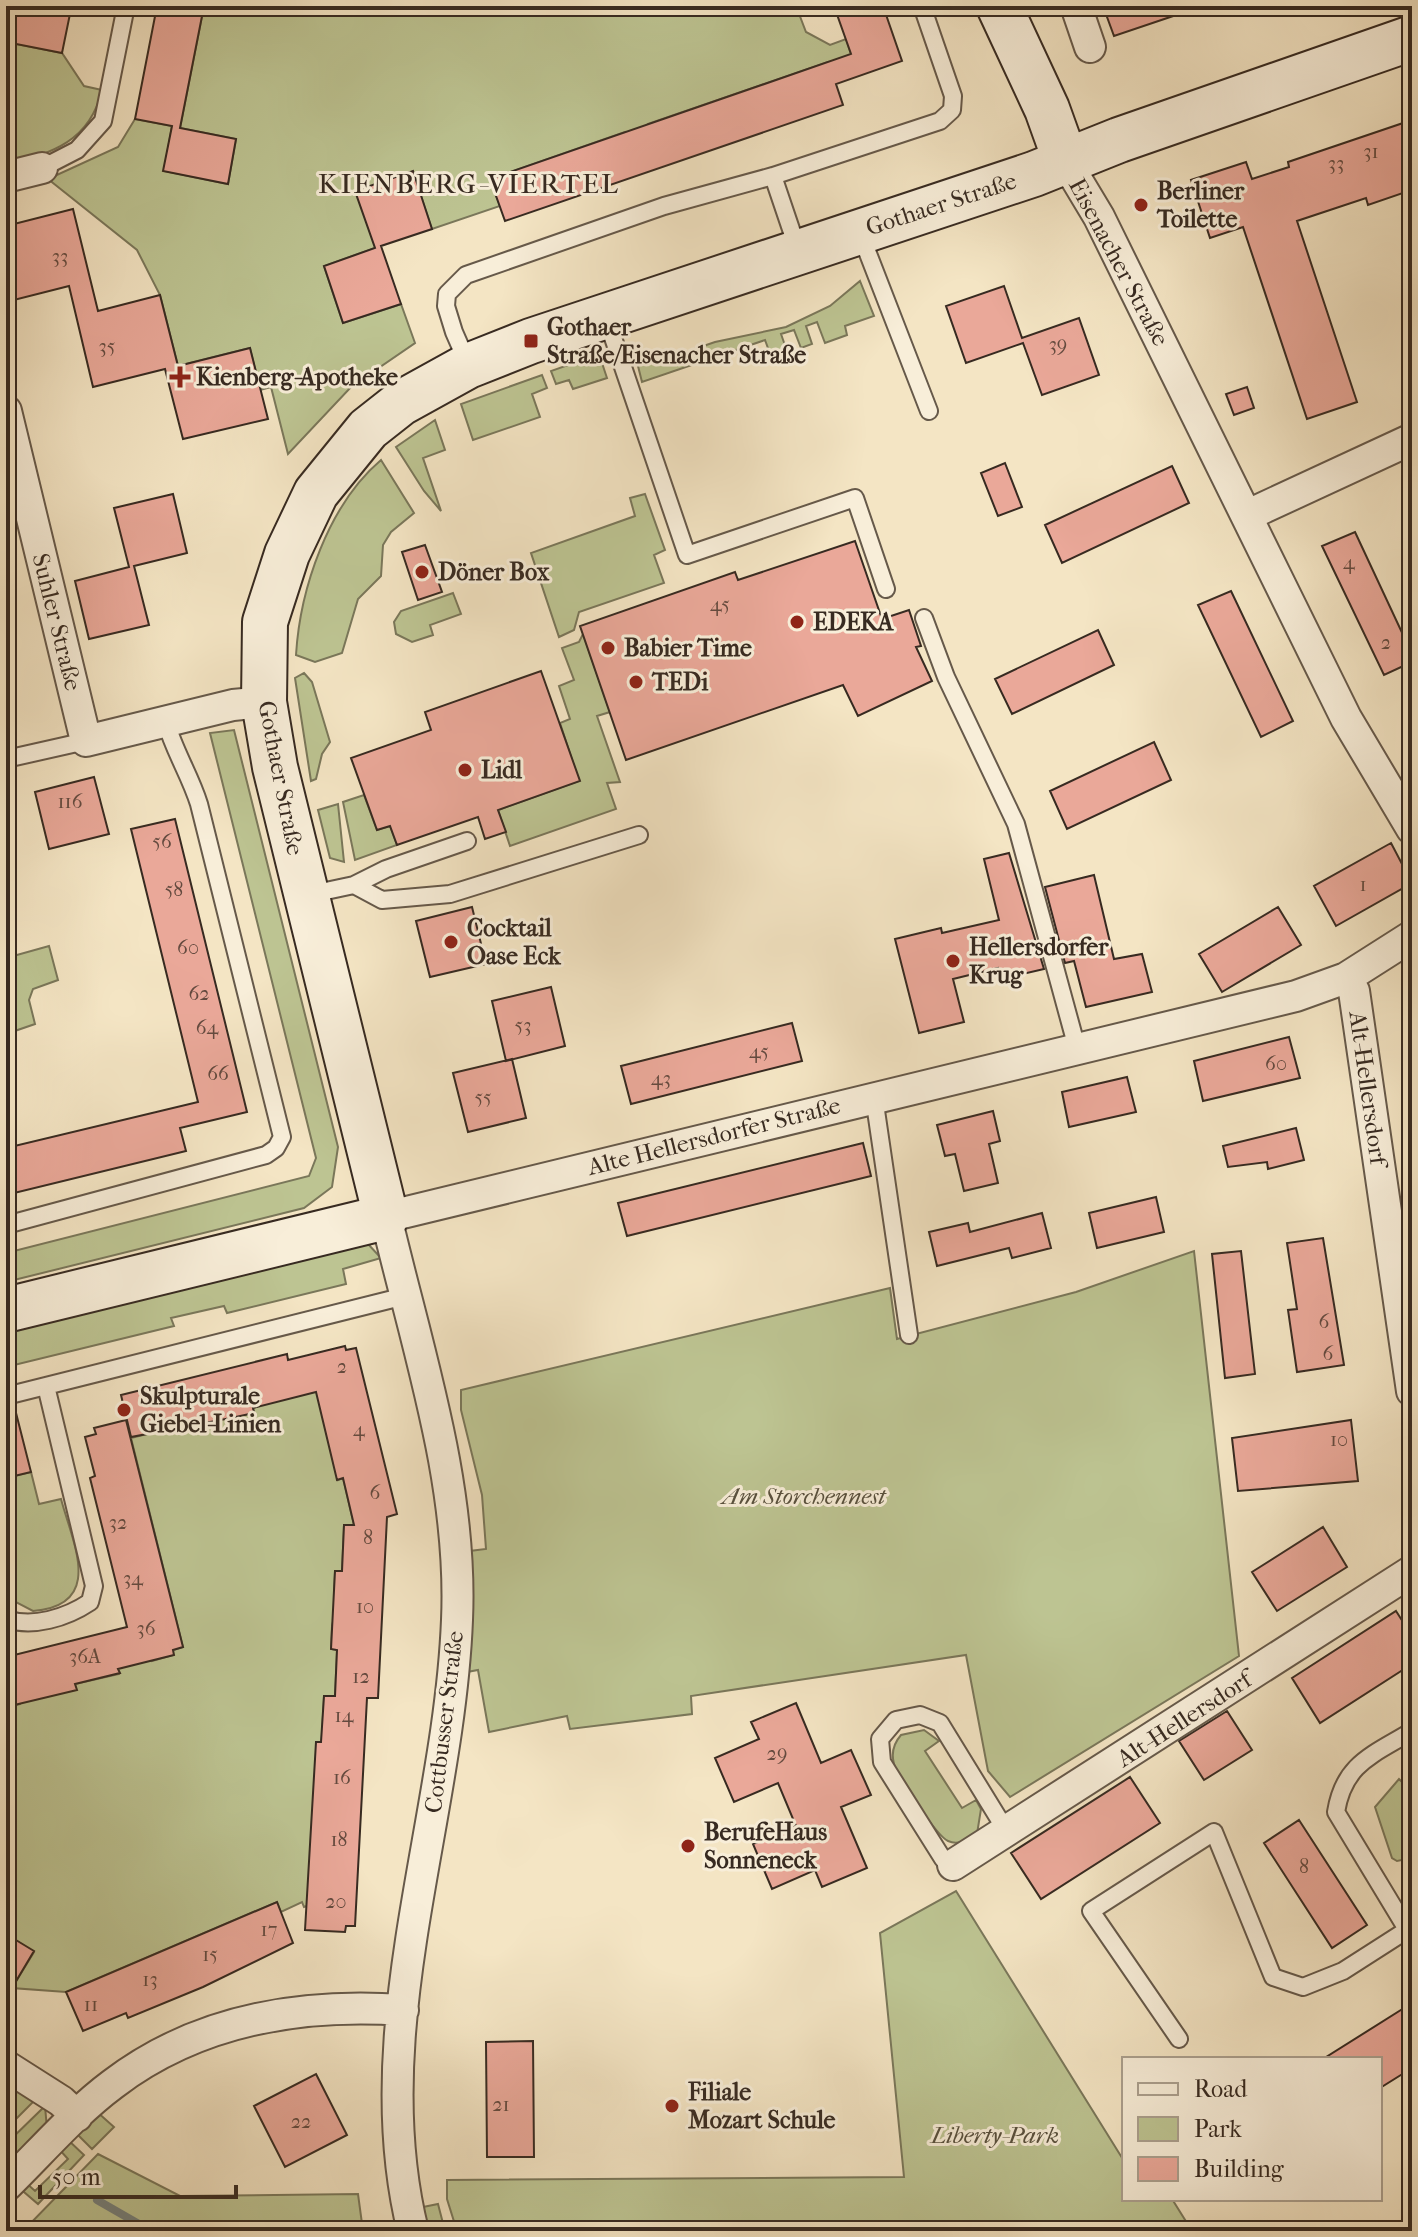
<svg xmlns="http://www.w3.org/2000/svg" width="1418" height="2237" font-family="'IM FELL French Canon',serif">
<style>
.green{fill:#bdc492;stroke:#7a775a;stroke-width:2}
.lines{fill:none;stroke-linecap:round;stroke-linejoin:round}
.stream{stroke:#75827f;stroke-width:8}
.building{fill:#eaa899;stroke:#372a21;stroke-width:2}
.lane-casing{stroke:#66594a;stroke-width:20}
.street-casing{stroke:#66594a;stroke-width:34}
.secondary-casing{stroke:#372a21;stroke-width:48}
.lane{stroke:#f8eed9;stroke-width:16}
.street{stroke:#f8eed9;stroke-width:30}
.secondary{stroke:#f8eed9;stroke-width:44}
.poi-dot{fill:#8f2418;stroke:#f8eed9;stroke-width:3}
.labels{text-anchor:middle;dominant-baseline:central;stroke-width:6;stroke-linejoin:round;paint-order:stroke}
.number-label{font-size:20px;fill:#644a3f}
.poi-label{font-size:24px;font-weight:bold;fill:#372a21;stroke:#f8eed9;text-anchor:start}
.street-label{font-size:24px;fill:#372a21;stroke:#f8eed9}
.park-label{font-size:24px;font-style:italic;fill:#58503d;stroke:#f8eed9}
.quarter-label{font-size:28px;letter-spacing:2px;fill:#372a21;stroke:#f8eed9}
</style>
<rect width="100%" height="100%" fill="#f4e5c4"/>
<filter id="stains"><feTurbulence type="fractalNoise" baseFrequency=".0025" numOctaves="4"/><feColorMatrix values="0 0 0 0 .2 0 0 0 0 .09 0 0 0 0 .02 0 0 0 .5 -.17"/></filter>
<radialGradient id="worn" r=".72"><stop offset=".6" stop-color="#630" stop-opacity="0"/><stop offset="1" stop-color="#630" stop-opacity=".3"/></radialGradient>
<path class="green" d="M 204,6 L 535,6 L 537,12 L 556,6 L 796,6 L 806,32 L 830,45 L 846,39 L 853,60 L 828,62 L 648,124 L 649,129 L 628,137 L 625,132 L 490,179 L 500,206 L 432,229 L 413,172 L 375,248 L 324,266 L 343,323 L 401,304 L 415,343 L 351,387 L 288,454 L 271,387 L 260,390 L 250,348 L 178,366 L 160,295 L 137,250 L 48,179 L 118,147 L 135,119 L 172,126 L 164,171 L 228,184 L 236,139 L 180,128 Z
M 6,42 L 62,53 L 84,86 L 102,90 C 90,141 53,153 6,165 Z
M 860,281 L 874,316 L 845,326 L 847,335 L 825,343 L 817,322 L 806,326 L 812,344 L 801,348 L 794,330 L 781,334 L 788,354 L 772,359 L 765,340 L 642,382 L 636,358 L 686,352 L 715,342 L 786,327 L 830,306 Z
M 599,354 L 607,378 L 573,389 L 569,380 L 556,384 L 551,371 Z
M 542,375 L 547,388 L 532,394 L 540,417 L 473,440 L 461,404 Z
M 435,420 L 445,450 L 423,458 L 441,511 L 424,491 L 396,447 Z
M 381,460 L 414,513 L 391,532 L 383,545 L 381,576 L 358,599 L 342,653 L 315,662 L 296,655 C 300,589 328,505 381,460 Z
M 645,494 L 665,550 L 654,555 L 664,583 L 579,612 L 574,630 L 559,637 L 531,553 L 635,516 L 630,498 Z
M 453,593 L 461,614 L 430,625 L 433,635 L 412,642 L 396,634 L 394,622 L 401,611 Z
M 583,634 L 610,712 L 597,716 L 620,782 L 607,783 L 616,809 L 510,846 L 498,810 L 579,781 L 560,723 L 570,719 L 559,686 L 574,680 L 562,648 L 579,642 Z
M 304,673 L 312,682 L 330,742 L 322,754 L 316,779 L 311,781 L 295,678 Z
M 234,730 L 338,1147 L 332,1187 L 304,1208 L 6,1282 L 6,1253 L 309,1176 L 316,1158 L 210,733 Z
M 364,795 L 377,830 L 390,826 L 397,845 L 355,860 L 343,802 Z
M 338,804 L 344,862 L 330,858 L 318,810 Z
M 49,946 L 58,980 L 33,989 L 29,1000 L 35,1024 L 6,1034 L 6,958 Z
M 368,1244 L 381,1258 L 343,1269 L 346,1284 L 227,1313 L 224,1306 L 171,1318 L 174,1326 L 6,1367 L 6,1324 Z
M 1194,1251 L 1239,1656 L 1010,1797 L 988,1771 L 966,1655 L 691,1696 L 692,1714 L 570,1729 L 567,1716 L 489,1732 L 478,1670 L 467,1672 L 470,1551 L 486,1549 L 482,1495 L 461,1410 L 461,1390 L 890,1288 L 897,1339 L 1076,1292 Z
M 319,1381 L 338,1480 L 343,1478 L 354,1525 L 344,1525 L 342,1571 L 335,1571 L 334,1592 L 340,1593 L 332,1626 L 331,1649 L 337,1650 L 335,1696 L 324,1696 L 313,1904 L 304,1907 L 302,1902 L 281,1912 L 277,1902 L 66,1992 L 12,1988 L 34,1952 L 6,1934 L 6,1708 L 20,1704 L 19,1698 L 76,1690 L 75,1684 L 119,1674 L 117,1663 L 150,1655 L 152,1661 L 173,1655 L 173,1650 L 183,1647 L 131,1438 L 175,1427 L 177,1431 L 198,1426 L 197,1422 L 254,1413 L 253,1408 Z
M 31,1472 L 39,1504 L 61,1499 C 73,1544 105,1605 33,1611 L 6,1597 L 6,1478 Z
M 924,1730 L 939,1741 L 925,1751 L 962,1808 L 976,1800 L 981,1809 L 977,1834 C 968,1839 959,1846 948,1841 C 937,1836 897,1777 894,1764 C 891,1753 894,1743 901,1735 Z
M 1399,1779 L 1412,1792 L 1412,1858 L 1397,1861 L 1392,1858 L 1375,1807 Z
M 956,1891 L 1124,2161 L 1124,2199 L 1172,2199 L 1192,2231 L 457,2231 L 447,2199 L 447,2180 L 904,2177 L 880,1933 Z
M 6,2083 L 35,2100 L 6,2129 Z
M 45,2106 L 47,2129 L 6,2168 L 6,2144 Z
M 96,2111 L 114,2127 L 92,2149 L 74,2131 Z
M 67,2139 L 84,2155 L 38,2204 L 17,2186 L 24,2181 L 35,2191 L 68,2159 L 58,2148 Z
M 98,2154 L 180,2196 L 358,2194 L 363,2231 L 23,2231 Z
M 438,2204 L 445,2231 L 429,2231 L 423,2207 Z"/>
<g class="lines">
<path class="stream" d="M 97,2200 L 151,2231
M 701,2231 L 1014,2225 L 1021,2231"/>
</g>
<path class="building" d="M 6,6 L 71,9 L 62,53 L 6,42 Z
M 157,6 L 204,6 L 180,128 L 236,139 L 228,184 L 163,171 L 172,126 L 135,119 Z
M 834,6 L 883,6 L 902,61 L 836,84 L 843,105 L 505,221 L 490,179 L 851,54 Z
M 1103,6 L 1190,6 L 1191,10 L 1114,36 Z
M 1412,120 L 1412,181 L 1403,184 L 1406,192 L 1368,205 L 1366,198 L 1297,221 L 1357,402 L 1307,419 L 1243,227 L 1210,238 L 1191,180 L 1246,162 L 1252,179 L 1289,167 L 1288,162 Z
M 413,171 L 432,229 L 381,246 L 401,304 L 343,323 L 324,266 L 375,248 L 355,191 Z
M 73,209 L 98,311 L 160,295 L 178,366 L 250,348 L 268,419 L 183,439 L 165,369 L 93,387 L 69,286 L 6,302 L 6,226 Z
M 1004,286 L 1022,338 L 1079,318 L 1099,375 L 1042,395 L 1023,343 L 966,363 L 946,306 Z
M 1247,387 L 1254,408 L 1234,415 L 1226,394 Z
M 1005,463 L 1022,507 L 998,516 L 981,473 Z
M 1172,466 L 1189,503 L 1062,563 L 1045,525 Z
M 173,494 L 187,553 L 134,566 L 149,625 L 89,639 L 75,581 L 129,567 L 114,508 Z
M 1355,532 L 1412,654 L 1412,662 L 1384,675 L 1322,546 Z
M 855,541 L 882,619 L 909,610 L 921,646 L 916,647 L 932,681 L 858,716 L 843,685 L 626,760 L 580,626 L 735,572 L 738,580 Z
M 425,545 L 442,592 L 418,600 L 402,552 Z
M 1231,591 L 1293,721 L 1261,737 L 1198,605 Z
M 1098,630 L 1114,665 L 1012,714 L 995,679 Z
M 541,671 L 580,781 L 498,810 L 506,832 L 485,839 L 478,817 L 397,845 L 390,826 L 377,830 L 351,758 L 431,730 L 425,712 Z
M 1154,742 L 1171,780 L 1067,829 L 1050,791 Z
M 94,777 L 109,834 L 49,849 L 35,792 Z
M 175,819 L 247,1112 L 180,1128 L 186,1151 L 6,1195 L 6,1148 L 198,1102 L 131,829 Z
M 1391,843 L 1412,883 L 1336,926 L 1314,886 Z
M 1009,853 L 1044,969 L 1001,979 L 998,968 L 953,979 L 964,1022 L 919,1033 L 895,939 L 941,928 L 942,933 L 999,920 L 984,859 Z
M 1094,875 L 1114,959 L 1142,954 L 1152,992 L 1086,1007 L 1074,961 L 1065,963 L 1045,887 Z
M 472,907 L 486,964 L 430,977 L 416,921 Z
M 1278,907 L 1301,945 L 1222,992 L 1199,954 Z
M 551,987 L 565,1046 L 506,1061 L 492,1001 Z
M 792,1023 L 802,1061 L 631,1104 L 621,1066 Z
M 1289,1037 L 1300,1078 L 1203,1101 L 1194,1061 Z
M 512,1059 L 526,1118 L 468,1132 L 453,1073 Z
M 1127,1077 L 1136,1112 L 1069,1127 L 1062,1092 Z
M 993,1111 L 1000,1141 L 989,1144 L 998,1183 L 964,1191 L 955,1154 L 945,1156 L 937,1125 Z
M 1296,1128 L 1304,1160 L 1268,1169 L 1267,1162 L 1228,1167 L 1223,1146 Z
M 863,1143 L 871,1176 L 627,1236 L 618,1203 Z
M 1156,1197 L 1164,1232 L 1097,1248 L 1089,1213 Z
M 1042,1213 L 1051,1248 L 1012,1258 L 1009,1248 L 937,1266 L 929,1232 L 968,1223 L 970,1232 Z
M 1323,1238 L 1344,1365 L 1297,1372 L 1288,1310 L 1297,1309 L 1287,1243 Z
M 1241,1251 L 1255,1374 L 1225,1378 L 1212,1254 Z
M 345,1346 L 346,1350 L 356,1348 L 397,1514 L 387,1517 L 378,1698 L 367,1698 L 355,1926 L 346,1926 L 345,1932 L 305,1930 L 316,1742 L 321,1742 L 324,1696 L 335,1696 L 337,1650 L 331,1649 L 335,1571 L 342,1571 L 344,1525 L 354,1525 L 343,1478 L 337,1480 L 316,1392 L 253,1408 L 254,1413 L 231,1418 L 131,1437 L 121,1395 L 287,1354 L 288,1360 Z
M 14,1405 L 31,1472 L 6,1478 L 6,1407 Z
M 126,1420 L 183,1647 L 173,1650 L 174,1655 L 118,1669 L 120,1673 L 75,1684 L 77,1690 L 6,1707 L 6,1657 L 127,1627 L 90,1478 L 95,1476 L 85,1437 L 96,1434 L 94,1428 Z
M 1351,1420 L 1358,1481 L 1238,1491 L 1232,1438 Z
M 1323,1527 L 1347,1567 L 1277,1611 L 1252,1572 Z
M 1396,1611 L 1412,1636 L 1412,1664 L 1320,1723 L 1292,1678 Z
M 796,1703 L 821,1763 L 851,1750 L 871,1795 L 841,1807 L 867,1868 L 822,1887 L 815,1870 L 772,1889 L 753,1844 L 796,1826 L 778,1783 L 734,1802 L 715,1758 L 759,1739 L 751,1722 Z
M 1227,1711 L 1252,1750 L 1204,1780 L 1179,1741 Z
M 1130,1777 L 1160,1823 L 1041,1899 L 1011,1853 Z
M 1299,1820 L 1367,1925 L 1332,1948 L 1264,1843 Z
M 277,1902 L 293,1943 L 203,1987 L 128,2018 L 126,2013 L 83,2031 L 66,1992 Z
M 6,1934 L 34,1951 L 6,1998 Z
M 1412,2003 L 1412,2068 L 1380,2088 L 1380,2059 L 1323,2059 Z
M 533,2041 L 534,2157 L 487,2157 L 486,2042 Z
M 316,2074 L 347,2135 L 285,2167 L 254,2106 Z"/>
<g class="lines">
<g class="lane-casing">
<path id="lane" d="M 42,168 L 77,150 L 103,121 L 126,6
M 773,176 L 798,250
M 860,233 L 929,411
M 606,317 L 687,555 L 855,498 L 886,589
M 468,364 L 454,332 L 446,306 L 447,294 L 466,275 L 664,206 L 773,176 L 940,121 L 952,110 L 953,96 L 922,6
M 924,618 L 946,677 L 1016,824 L 1077,1048
M 6,759 L 86,741
M 354,885 L 386,869 L 467,841
M 307,895 L 354,885 L 382,900 L 450,894 L 639,835
M 874,1097 L 909,1335
M 6,1225 L 266,1155 L 276,1148 L 282,1137 L 199,804 C 190,775 174,751 166,722
M 6,1396 L 405,1296
M 6,1619 C 33,1628 66,1618 90,1602 L 94,1586 L 46,1386
M 953,1865 L 943,1859 L 882,1762 L 880,1739 L 896,1720 L 920,1715 L 940,1723 L 1007,1832
M 1411,1936 L 1336,1812 C 1344,1763 1373,1755 1412,1731
M 1179,2039 L 1091,1911 L 1214,1832 L 1273,1977 L 1303,1987 L 1343,1971 L 1407,1930"/>
</g>
<g class="street-casing">
<path id="street" d="M 1076,6 L 1090,47
M 1066,162 L 1099,217 L 1346,718 L 1412,829
M 6,177 L 42,168
M 6,411 L 86,741 L 233,705 L 264,702
M 1248,515 L 1412,439
M 1346,978 L 1354,991 L 1412,1391
M 953,1865 L 1412,1571
M 6,2066 L 61,2101 L 77,2116
M 6,2186 C 41,2152 74,2113 113,2084 C 197,2020 300,2003 403,2010
M 413,2231 C 363,2031 449,1821 457,1620 C 463,1483 417,1349 386,1217 L 1296,996 L 1346,978 L 1412,936"/>
</g>
<g class="secondary-casing">
<path id="secondary" d="M 999,6 L 1047,109 L 1066,162
M 6,1310 L 386,1217 L 275,767 L 264,702 L 265,622 L 287,554 L 316,493 L 368,429 L 401,403 L 468,366 L 531,341 L 1034,174 L 1119,140 L 1412,38"/>
</g>
<use href="#lane" class="lane"/>
<use href="#street" class="street"/>
<use href="#secondary" class="secondary"/>
</g>
<g class="poi-dot">
<circle cx="1141" cy="205" r="8"/>
<rect x="523" y="333" width="16" height="16" rx="4"/>
<path d="M176 365h8v8h8v8h-8v8h-8v-8h-8v-8h8z"/>
<circle cx="422" cy="572" r="8"/>
<circle cx="797" cy="622" r="8"/>
<circle cx="608" cy="648" r="8"/>
<circle cx="636" cy="682" r="8"/>
<circle cx="465" cy="770" r="8"/>
<circle cx="451" cy="942" r="8"/>
<circle cx="953" cy="961" r="8"/>
<circle cx="124" cy="1410" r="8"/>
<circle cx="688" cy="1846" r="8"/>
<circle cx="672" cy="2106" r="8"/>
</g>
<g class="labels">
<g class="number-label">
<text x="1371" y="151">31</text>
<text x="1336" y="163">33</text>
<text x="60" y="256">33</text>
<text x="1058" y="344">39</text>
<text x="107" y="346">35</text>
<text x="1349" y="562">4</text>
<text x="720" y="604">45</text>
<text x="1386" y="642">2</text>
<text x="70" y="801">116</text>
<text x="162" y="841">56</text>
<text x="1363" y="884">1</text>
<text x="174" y="889">58</text>
<text x="188" y="947">60</text>
<text x="199" y="993">62</text>
<text x="523" y="1025">53</text>
<text x="207" y="1027">64</text>
<text x="759" y="1051">45</text>
<text x="1276" y="1063">60</text>
<text x="218" y="1073">66</text>
<text x="661" y="1078">43</text>
<text x="483" y="1097">55</text>
<text x="1324" y="1321">6</text>
<text x="1328" y="1353">6</text>
<text x="342" y="1366">2</text>
<text x="359" y="1429">4</text>
<text x="1339" y="1439">10</text>
<text x="375" y="1492">6</text>
<text x="118" y="1522">32</text>
<text x="368" y="1537">8</text>
<text x="133" y="1578">34</text>
<text x="365" y="1606">10</text>
<text x="146" y="1628">36</text>
<text x="85" y="1656">36A</text>
<text x="361" y="1676">12</text>
<text x="344" y="1715">14</text>
<text x="777" y="1753">29</text>
<text x="342" y="1777">16</text>
<text x="339" y="1839">18</text>
<text x="1304" y="1866">8</text>
<text x="336" y="1901">20</text>
<text x="269" y="1929">17</text>
<text x="210" y="1954">15</text>
<text x="150" y="1979">13</text>
<text x="91" y="2004">11</text>
<text x="501" y="2104">21</text>
<text x="301" y="2121">22</text>
</g>
<g class="poi-label">
<text x="1157" y="191">Berliner<tspan x="1157" dy="28">Toilette</tspan></text>
<text x="547" y="327">Gothaer<tspan x="547" dy="28">Straße/Eisenacher Straße</tspan></text>
<text x="196" y="377">Kienberg-Apotheke</text>
<text x="438" y="572">Döner Box</text>
<text x="813" y="622">EDEKA</text>
<text x="624" y="648">Babier Time</text>
<text x="652" y="682">TEDi</text>
<text x="481" y="770">Lidl</text>
<text x="467" y="928">Cocktail<tspan x="467" dy="28">Oase Eck</tspan></text>
<text x="969" y="947">Hellersdorfer<tspan x="969" dy="28">Krug</tspan></text>
<text x="140" y="1396">Skulpturale<tspan x="140" dy="28">Giebel-Linien</tspan></text>
<text x="704" y="1832">BerufeHaus<tspan x="704" dy="28">Sonneneck</tspan></text>
<text x="688" y="2092">Filiale<tspan x="688" dy="28">Mozart Schule</tspan></text>
</g>
<g class="street-label">
<text transform="translate(941 204) rotate(-18)">Gothaer Straße</text>
<text transform="translate(1119 262) rotate(62)">Eisenacher Straße</text>
<text transform="translate(57 622) rotate(76)">Suhler Straße</text>
<text transform="translate(281 778) rotate(79)">Gothaer Straße</text>
<text transform="translate(1368 1088) rotate(82)">Alt-Hellersdorf</text>
<text transform="translate(714 1136) rotate(-14)">Alte Hellersdorfer Straße</text>
<text transform="translate(1184 1719) rotate(-33)">Alt-Hellersdorf</text>
<text transform="translate(444 1722) rotate(-83)">Cottbusser Straße</text>
</g>
<g class="park-label">
<text x="804" y="1496">Am Storchennest</text>
<text x="995" y="2135">Liberty-Park</text>
</g>
<g class="quarter-label">
<text x="469" y="183">KIENBERG-VIERTEL</text>
</g>
</g>
<rect width="1418" height="2237" fill="none" stroke="#f4e5c4" stroke-width="32"/>
<rect x="8" y="8" width="1402" height="2221" fill="none" stroke="#372a21" stroke-width="4"/>
<rect x="16" y="16" width="1386" height="2205" fill="none" stroke="#372a21" stroke-width="2"/>
<rect x="1122" y="2057" width="260" height="144" fill="#f8eed9" stroke="#aba08f" stroke-width="2"/>
<rect x="1138" y="2083" width="40" height="12" fill="#f8eed9" stroke="#aba08f" stroke-width="2"/>
<text x="1194" y="2097" font-size="24" fill="#372a21">Road</text>
<rect x="1138" y="2117" width="40" height="24" fill="#bdc492" stroke="#aba08f" stroke-width="2"/>
<text x="1194" y="2137" font-size="24" fill="#372a21">Park</text>
<rect x="1138" y="2157" width="40" height="24" fill="#eaa899" stroke="#aba08f" stroke-width="2"/>
<text x="1194" y="2177" font-size="24" fill="#372a21">Building</text>
<path d="M40 2185v12h196v-12" fill="none" stroke="#372a21" stroke-width="4"/>
<text x="52" y="2185" font-size="24" fill="#372a21" stroke="#f8eed9" stroke-width="6" paint-order="stroke">50 m</text>
<rect width="100%" height="100%" filter="url(#stains)"/>
<rect width="100%" height="100%" fill="url(#worn)"/>
</svg>
